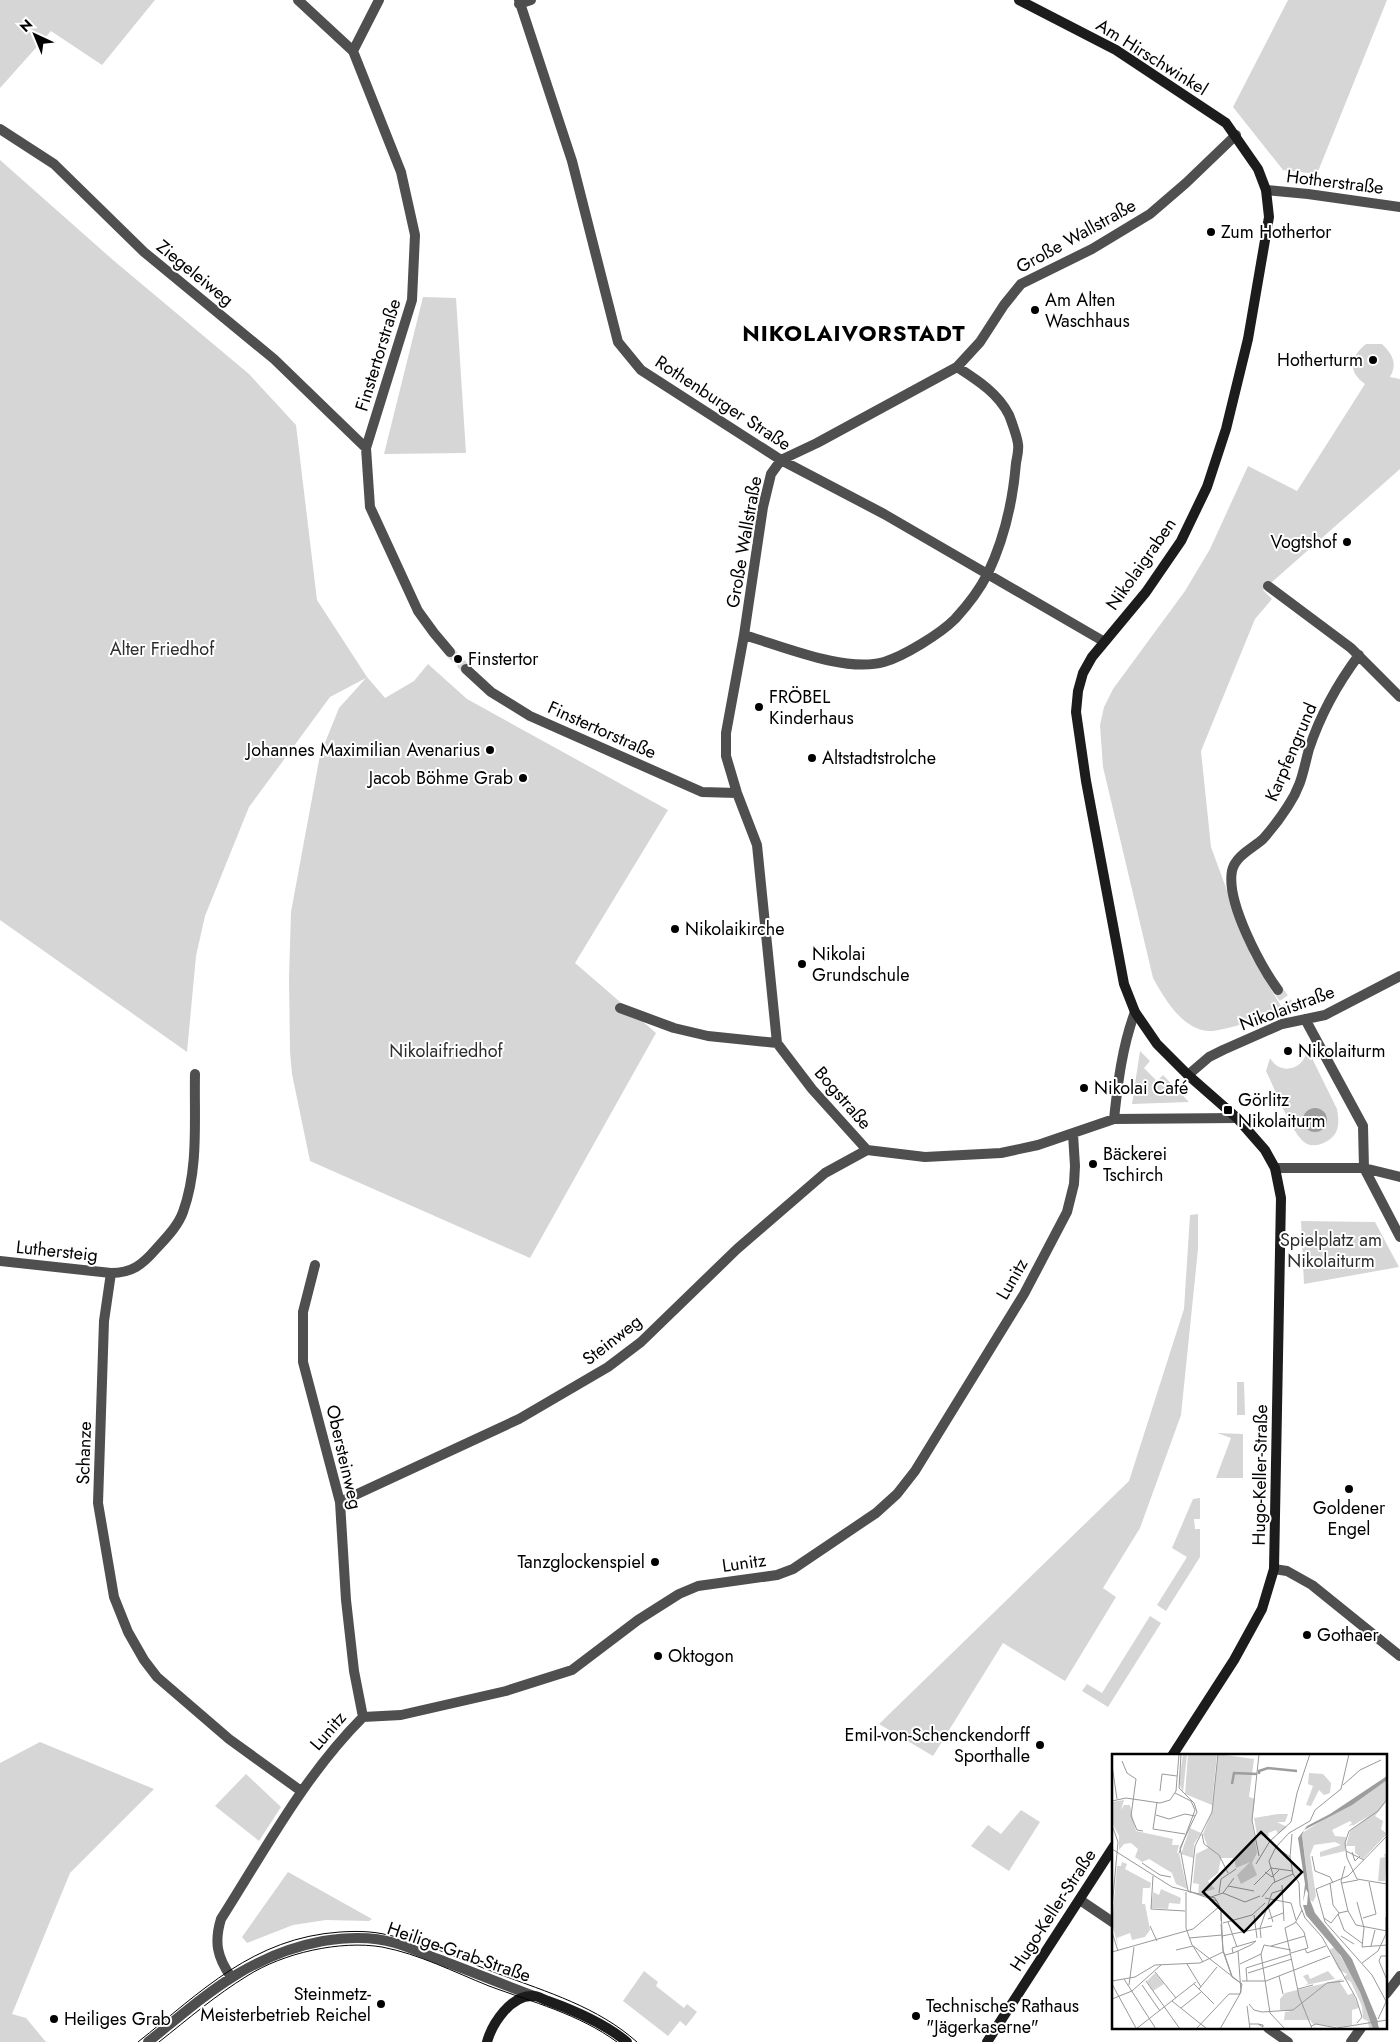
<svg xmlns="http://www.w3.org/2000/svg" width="1400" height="2042" font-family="Jost,sans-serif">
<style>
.green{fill:#d6d6d6}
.water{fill:#9d9d9d}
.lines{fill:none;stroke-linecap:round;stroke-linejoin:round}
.street-tunnel{stroke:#d9d9d9;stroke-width:10;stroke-dasharray:10 5;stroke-linecap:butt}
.street{stroke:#4f4f4f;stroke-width:10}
.secondary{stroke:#1c1c1c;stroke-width:10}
.tram{stroke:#000;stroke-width:1}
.poi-dot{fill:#000;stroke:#fff;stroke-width:2}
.labels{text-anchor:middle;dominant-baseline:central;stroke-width:4;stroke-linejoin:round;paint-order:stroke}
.street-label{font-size:18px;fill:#000;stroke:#fff}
.poi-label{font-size:18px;fill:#000;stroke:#fff;text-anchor:start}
.park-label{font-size:18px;fill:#2d2d2d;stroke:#fff}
.district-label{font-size:22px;font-weight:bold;letter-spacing:1px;fill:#000;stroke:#fff}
.inset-river{fill:none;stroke:#9d9d9d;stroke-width:2.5}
.inset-road{fill:none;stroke:#999;stroke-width:1}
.view{fill:#000;fill-opacity:0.15;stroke:#000;stroke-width:2.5}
.inset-edge{fill:none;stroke:#000;stroke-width:2.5}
</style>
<rect width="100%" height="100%" fill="#fff"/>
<path class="green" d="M 0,0 L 155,0 L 102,65 L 51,31 L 0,88 Z
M 1288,0 L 1387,0 L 1317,174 L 1283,170 L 1233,107 Z
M 0,160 L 113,260 L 249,374 L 296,425 L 317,600 L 367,677 L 385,698 L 414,681 L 428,664 L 467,699 L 668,810 L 575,963 L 656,1033 L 530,1258 L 310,1161 L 292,1074 L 290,1052 L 289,978 L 291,912 L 320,755 L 339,708 L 366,678 L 330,697 L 249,807 L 205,916 L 196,956 L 187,1052 L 0,920 Z
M 423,297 L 456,298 L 466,453 L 384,454 Z
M 1366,344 L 1382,344 C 1392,354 1398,363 1390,377 L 1400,379 L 1400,469 L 1263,590 L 1272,599 L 1255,619 L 1201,751 L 1211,847 L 1251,956 L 1284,1011 C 1266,1016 1223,1032 1208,1031 C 1182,1029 1164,998 1153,978 L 1103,767 L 1100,725 L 1104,707 L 1113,689 L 1185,591 L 1210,549 L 1248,466 L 1297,491 L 1365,384 C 1347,371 1350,357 1366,344 Z
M 1307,1048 L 1337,1109 C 1339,1122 1340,1132 1329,1140 C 1322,1145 1311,1148 1304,1142 C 1291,1132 1274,1087 1266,1071 L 1270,1058 C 1281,1077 1306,1069 1307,1048 Z
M 1140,1051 L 1150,1061 L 1144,1068 L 1157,1081 L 1163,1075 L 1189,1102 L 1132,1104 Z
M 1198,1214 L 1198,1249 L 1181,1415 L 1140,1528 L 1103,1588 L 1116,1597 L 1065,1681 L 1003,1643 L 933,1756 L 879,1724 L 1129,1481 L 1184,1309 L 1190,1215 Z
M 1301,1221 L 1375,1222 L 1399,1267 L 1304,1284 Z
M 1237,1382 L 1244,1382 L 1245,1415 L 1237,1415 Z
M 1217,1433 L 1243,1434 L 1243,1478 L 1216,1478 L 1231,1438 Z
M 1200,1498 L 1200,1519 L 1194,1519 L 1195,1529 L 1200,1529 L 1200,1557 L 1166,1611 L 1157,1605 L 1187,1557 L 1172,1548 L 1193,1499 Z
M 1150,1616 L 1161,1623 L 1108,1707 L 1082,1691 L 1087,1684 L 1102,1693 Z
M 40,1742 L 154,1789 L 70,1873 L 12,2014 L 26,2018 L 46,2042 L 0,2042 L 0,1763 Z
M 246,1774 L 281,1807 L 259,1841 L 215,1806 Z
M 1021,1810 L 1040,1822 L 1009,1871 L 971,1846 L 988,1825 L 1001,1834 Z
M 288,1872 L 372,1919 L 369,1921 L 326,1920 L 293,1925 L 247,1943 L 242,1937 Z
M 644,1971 L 658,1982 L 656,1986 L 684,2008 L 687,2004 L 697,2012 L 686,2026 L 680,2021 L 668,2036 L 623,2001 Z"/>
<path class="water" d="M1303 1120a12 12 0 1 1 24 0a12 12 0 1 1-24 0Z"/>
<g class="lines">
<path class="street-tunnel" d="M 450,652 L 466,669
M 1278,990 L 1293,1011"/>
<path class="street" d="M 298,0 L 353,51 L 401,172 L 415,235 L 412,300 L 366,448 L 370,507 L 418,611 L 434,633 L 450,652
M 519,0 L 572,161 L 618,342 L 641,370 L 781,460 L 884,514 L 1103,641
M 519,4 L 531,0
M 353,51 L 379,0
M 0,129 L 54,164 L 144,252 L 274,359 L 366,448
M 1266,190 L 1308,194 L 1400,207
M 1268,586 L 1351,648 L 1400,697
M 744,635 C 782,646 845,673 884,662 C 904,656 940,634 955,619 C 967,606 980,589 988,573 C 1004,539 1013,500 1016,463 C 1017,457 1019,450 1018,444 C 1017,436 1012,423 1009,415 C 998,393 977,380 957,367
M 466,669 L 491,692 L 530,716 L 702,792 L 737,793
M 1278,990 C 1260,965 1226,902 1232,871 C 1235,856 1253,848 1263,839 C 1272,829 1281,817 1288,806 C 1302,785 1303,771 1309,749 C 1320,716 1338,683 1359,655
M 620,1008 L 674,1028 L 708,1036 L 777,1043 L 812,1089 L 867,1150 L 925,1157 L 1001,1153 L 1038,1145 L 1114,1119 L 1237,1118
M 1305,1019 L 1363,1126 L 1364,1168 L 1400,1237
M 777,1043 L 757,845 L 737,793 L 726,756 L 726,733 L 744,635 L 763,507 L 771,474 L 781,460 L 817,443 L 957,367 L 980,342 L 1004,305 L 1021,284 L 1092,249 L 1150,214 L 1186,183 L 1236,135
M 195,1074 C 194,1120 199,1168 183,1212 C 178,1226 166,1238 156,1249 C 142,1265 132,1273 111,1273 L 104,1321 L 98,1503 L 114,1597 L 128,1632 L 144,1660 L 157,1677 L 229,1739 L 301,1791
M 1188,1075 L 1209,1057 L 1223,1050 L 1282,1024 L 1325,1015 L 1400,976
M 1114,1119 C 1118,1082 1122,1047 1135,1012
M 1275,1168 L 1364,1168 L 1400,1177
M 0,1261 L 111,1273
M 315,1265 L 303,1312 L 303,1362 L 340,1502 L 346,1600 L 354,1671 L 363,1717
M 340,1502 L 519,1419 L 608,1367 L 641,1342 L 737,1249 L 825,1173 L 867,1150
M 1274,1569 L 1287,1571 L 1312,1585 L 1400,1656
M 1080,1900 L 1114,1923
M 231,1977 C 217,1957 214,1942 221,1919 C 265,1850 304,1776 363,1717 L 401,1715 L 506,1691 L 572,1670 L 638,1620 L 679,1594 L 698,1586 L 777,1575 L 793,1569 L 876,1513 L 897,1494 L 915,1471 L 1024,1294 L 1067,1212 L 1074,1184 L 1075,1166 L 1073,1134
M 1386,1994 L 1400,1976
M 1268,2028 L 1288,2042
M 148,2042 C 205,1996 248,1955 323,1941 C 347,1937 372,1936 395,1943 C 409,1947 424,1954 438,1959 C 470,1971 502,1984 534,1996
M 1351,2042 L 1361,2028"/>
<path class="secondary" d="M 1019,0 L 1116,50 L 1226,123 L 1258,169 L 1266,190 L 1269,217 L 1248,339 L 1226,429 L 1207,487 L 1181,541 L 1146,592 L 1092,657 L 1083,673 L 1078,691 L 1076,712 L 1086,781 L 1124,984 L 1135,1012 L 1157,1044 L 1188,1075 L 1237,1118 L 1265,1150 L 1275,1168 L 1281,1198 L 1274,1569 L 1262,1609 L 1234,1660 L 1172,1756
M 487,2042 C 492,2024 511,1994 534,1996 C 538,1996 544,2000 548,2001 C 576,2011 604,2023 627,2042
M 987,2042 L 1114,1846"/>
<path class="tram" d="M 138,2042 C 202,1991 253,1938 340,1932 C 356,1931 372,1931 388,1935 C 426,1942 463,1961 499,1974 C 547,1992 598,2007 637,2042
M 159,2042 C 188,2019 216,1995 247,1976 C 283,1953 340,1940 382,1947 C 419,1954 454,1972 489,1986 C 532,2002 579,2014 617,2042"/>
</g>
<g class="poi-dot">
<circle cx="1211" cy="232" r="5"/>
<circle cx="1035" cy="310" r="5"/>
<circle cx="1373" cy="360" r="5"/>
<circle cx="1347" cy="542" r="5"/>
<circle cx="458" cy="659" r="5"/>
<circle cx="759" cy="707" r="5"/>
<circle cx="490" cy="750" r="5"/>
<circle cx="812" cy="758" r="5"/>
<circle cx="523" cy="778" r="5"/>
<circle cx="675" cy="929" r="5"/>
<circle cx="802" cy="964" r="5"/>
<circle cx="1288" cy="1051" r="5"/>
<circle cx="1084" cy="1088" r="5"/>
<rect x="1223" y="1105" width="10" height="10" rx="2.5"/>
<circle cx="1093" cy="1164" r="5"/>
<circle cx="1349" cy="1489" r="5"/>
<circle cx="655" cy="1562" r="5"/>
<circle cx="1307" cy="1635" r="5"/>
<circle cx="658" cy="1656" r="5"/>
<circle cx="1040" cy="1745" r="5"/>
<circle cx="381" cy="2004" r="5"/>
<circle cx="916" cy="2016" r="5"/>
<circle cx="54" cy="2019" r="5"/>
</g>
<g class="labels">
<g class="street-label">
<text transform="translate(1152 57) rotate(32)">Am Hirschwinkel</text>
<text transform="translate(1335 182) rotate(7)">Hotherstraße</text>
<text transform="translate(1076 236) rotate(-29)">Große Wallstraße</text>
<text transform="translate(195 273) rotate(39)">Ziegeleiweg</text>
<text transform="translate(378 355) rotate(-73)">Finstertorstraße</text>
<text transform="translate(723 403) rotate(33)">Rothenburger Straße</text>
<text transform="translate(744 542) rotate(-80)">Große Wallstraße</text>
<text transform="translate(1141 564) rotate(-55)">Nikolaigraben</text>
<text transform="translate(602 730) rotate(24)">Finstertorstraße</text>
<text transform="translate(1291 752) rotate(-67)">Karpfengrund</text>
<text transform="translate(1287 1008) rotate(-20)">Nikolaistraße</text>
<text transform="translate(843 1098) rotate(49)">Bogstraße</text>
<text transform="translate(57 1251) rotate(6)">Luthersteig</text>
<text transform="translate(1012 1279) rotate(-60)">Lunitz</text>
<text transform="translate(612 1340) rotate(-38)">Steinweg</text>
<text transform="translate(84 1453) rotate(-88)">Schanze</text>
<text transform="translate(344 1457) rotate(77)">Obersteinweg</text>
<text transform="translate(1260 1475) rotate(-89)">Hugo-Keller-Straße</text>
<text transform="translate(744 1563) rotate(-8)">Lunitz</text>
<text transform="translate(328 1731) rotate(-49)">Lunitz</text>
<text transform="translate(1053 1910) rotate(-57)">Hugo-Keller-Straße</text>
<text transform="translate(459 1952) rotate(19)">Heilige-Grab-Straße</text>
</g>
<g class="poi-label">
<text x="1221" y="232">Zum Hothertor</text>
<text x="1045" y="300">Am Alten<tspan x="1045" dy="21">Waschhaus</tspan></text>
<text x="1363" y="360" text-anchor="end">Hotherturm</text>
<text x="1337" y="542" text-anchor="end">Vogtshof</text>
<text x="468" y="659">Finstertor</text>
<text x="769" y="697">FRÖBEL<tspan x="769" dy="21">Kinderhaus</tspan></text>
<text x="480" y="750" text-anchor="end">Johannes Maximilian Avenarius</text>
<text x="822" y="758">Altstadtstrolche</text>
<text x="513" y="778" text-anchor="end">Jacob Böhme Grab</text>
<text x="685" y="929">Nikolaikirche</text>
<text x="812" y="954">Nikolai<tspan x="812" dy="21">Grundschule</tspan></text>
<text x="1298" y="1051">Nikolaiturm</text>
<text x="1094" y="1088">Nikolai Café</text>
<text x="1238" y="1100">Görlitz<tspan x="1238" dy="21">Nikolaiturm</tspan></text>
<text x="1103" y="1154">Bäckerei<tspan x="1103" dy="21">Tschirch</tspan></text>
<text x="1349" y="1508" text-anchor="middle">Goldener<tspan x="1349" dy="21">Engel</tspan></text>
<text x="645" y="1562" text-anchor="end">Tanzglockenspiel</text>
<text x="1317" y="1635">Gothaer</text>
<text x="668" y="1656">Oktogon</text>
<text x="1030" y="1735" text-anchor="end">Emil-von-Schenckendorff<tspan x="1030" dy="21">Sporthalle</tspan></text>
<text x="371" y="1994" text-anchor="end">Steinmetz-<tspan x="371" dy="21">Meisterbetrieb Reichel</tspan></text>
<text x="926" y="2006">Technisches Rathaus<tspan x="926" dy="21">"Jägerkaserne"</tspan></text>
<text x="64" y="2019">Heiliges Grab</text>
</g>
<g class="park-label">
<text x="162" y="649">Alter Friedhof</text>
<text x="446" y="1051">Nikolaifriedhof</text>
<text x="1331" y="1240">Spielplatz am<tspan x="1331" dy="21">Nikolaiturm</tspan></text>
</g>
<g class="district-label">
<text x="854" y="333">NIKOLAIVORSTADT</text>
</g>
</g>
<g transform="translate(1112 1754)">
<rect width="275" height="275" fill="#fff"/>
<path d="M 71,0 L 75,0 L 71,39 L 67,29 ZM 76,0 L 105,0 L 100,51 L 73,40 ZM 106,0 L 142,5 L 137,43 L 143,45 L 140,68 L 145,99 L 140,109 L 145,121 L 129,130 L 125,121 L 138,108 L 124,114 L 122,104 L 109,104 L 106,119 L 96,127 L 103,135 L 92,138 L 92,141 L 86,141 L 87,130 L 81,129 L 84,100 L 96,94 L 91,80 L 100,58 ZM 197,19 L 211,20 L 219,29 L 218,39 L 212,41 L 207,36 L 199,52 L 194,51 L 201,32 L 196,30 ZM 275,26 L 275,44 L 266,56 L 242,71 L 236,72 L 240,69 L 238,67 L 220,76 L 223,82 L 234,83 L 233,97 L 208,103 L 208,98 L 229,91 L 223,88 L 202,91 L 198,101 L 204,142 L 201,148 L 198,146 L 190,79 ZM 12,46 L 9,56 L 12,51 L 18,51 L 24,77 L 61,85 L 60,91 L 67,91 L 65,99 L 67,99 L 75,135 L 64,130 L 60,119 L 37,105 L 30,108 L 23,103 L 26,95 L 19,89 L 12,90 L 7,96 L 7,82 L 0,69 L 0,48 ZM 275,47 L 263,62 L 271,67 L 269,75 L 275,80 L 251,105 L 243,99 L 243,92 L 234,92 L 238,77 ZM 166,60 L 176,60 L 173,68 L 165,68 L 175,73 L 166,80 L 164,76 L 156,79 L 157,82 L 145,81 L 142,64 ZM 78,74 L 89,79 L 82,90 L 81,104 L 69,100 ZM 272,100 L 275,100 L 273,127 L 266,127 L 268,104 L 273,103 ZM 10,108 L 15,110 L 13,115 L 39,129 L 38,134 L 31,134 L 30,150 L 33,150 L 38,176 L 33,183 L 20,186 L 18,179 L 5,184 L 6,192 L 0,170 L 5,112 L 9,112 ZM 42,133 L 41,138 L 47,141 L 49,135 L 69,144 L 68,150 L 57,149 L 56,155 L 39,154 ZM 223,193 L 246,232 L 261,275 L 257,275 L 256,267 L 251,265 L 250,252 L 239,228 L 232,224 L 235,220 L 227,216 L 217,196 ZM 216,217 L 223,225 L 194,231 L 196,229 L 191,222 L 196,220 L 198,225 ZM 43,219 L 52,230 L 41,237 L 35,227 ZM 230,225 L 230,226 L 227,227 L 231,233 L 236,241 L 241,239 L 247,254 L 240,256 L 240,271 L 227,273 L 201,270 L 198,266 L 172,266 L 173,258 L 179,257 L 168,256 L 168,245 L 173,239 Z" fill="#d6d6d6"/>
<path d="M 275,22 L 275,26 L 240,51 L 192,76 L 190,81 L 198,146 L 203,159 L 240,205 L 265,265 L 267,275 L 261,275 L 248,238 L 229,202 L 194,161 L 191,151 L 195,151 L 196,139 L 194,135 L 191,148 L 193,130 L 186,84 L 195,72 L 218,60 Z" fill="#9d9d9d"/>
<path class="inset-river" d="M 147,20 L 147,17 L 156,14 L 185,17M 120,30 L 122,19 L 145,20"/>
<path class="inset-road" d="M 69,0 L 67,34 L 82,49 L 85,58 L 68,94 L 76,137 L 105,147 L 109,156 L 111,197 L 120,223 L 130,230 L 128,240 L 117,240 L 84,275M 10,7 L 15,19 L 24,25 L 19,62 L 25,76 L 31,77M 0,11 L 5,45M 231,31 L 248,16 L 269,6M 48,37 L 50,20 L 65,22M 63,39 L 79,47 L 83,56 L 67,99M 275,45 L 266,57 L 237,77 L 233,89 L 235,104 L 245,125 L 275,130M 0,47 L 14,44 L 48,49 L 58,46 L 64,37 L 67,0M 45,48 L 41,75 L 73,80M 44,61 L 57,65 L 73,60 L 83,62M 0,71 L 6,88 L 0,154M 90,80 L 92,90 L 107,101 L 116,119M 275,82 L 236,122 L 204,135 L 213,168 L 260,221 L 275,249M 164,93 L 178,103M 0,95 L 60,133 L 103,144 L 109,155 L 109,167M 234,97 L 252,106M 240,98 L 243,107 L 248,102M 147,102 L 140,66 L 147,0M 200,102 L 203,117 L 218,123 L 221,129M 30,109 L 48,121 L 59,123M 144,110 L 158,87 L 179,68 L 185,39 L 198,0M 159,114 L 181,117M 153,118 L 160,123 L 167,116M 181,120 L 187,129 L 188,151 L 193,164 L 210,183 L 244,244 L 250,263 L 245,269M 41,122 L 39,155 L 73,157M 229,127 L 236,157 L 244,171 L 275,177M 229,127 L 233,112M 163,128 L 157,107 L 164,93 L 177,79 L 198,67 L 203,56 L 229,35 L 237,0M 218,129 L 221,151 L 227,159M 230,129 L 246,126M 142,131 L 159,114M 170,131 L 172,167M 116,132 L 142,137M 74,138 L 74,174 L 80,191 L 130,230M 78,139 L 83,92 L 100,58 L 106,0M 107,139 L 109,125 L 124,115M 111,139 L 122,124M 99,143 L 111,139 L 133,148 L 148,142M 150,143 L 161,129 L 181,120 L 178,103 L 180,80M 153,144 L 179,149 L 184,166M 158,144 L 160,139 L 170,136M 245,148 L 252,174 L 250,193 L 275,191M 156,152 L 161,168M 190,156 L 183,169 L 173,174 L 187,242 L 199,272M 226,160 L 232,176 L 251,190M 142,161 L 145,184M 212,164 L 219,169 L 227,159 L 236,157M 251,164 L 264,160 L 257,128M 156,165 L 171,159M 116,168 L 125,193M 111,169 L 140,161 L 153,149M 109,170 L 111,196 L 120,222M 38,172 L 45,187M 0,178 L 6,197M 110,182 L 160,172M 229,182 L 242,190M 77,184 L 110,181M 149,184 L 148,174 L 158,145M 159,192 L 193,182M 259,192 L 263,176M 193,195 L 195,199 L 214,192M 64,196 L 81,192 L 91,208M 0,198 L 81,175 L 108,152M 179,199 L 196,194 L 192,178 L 184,168M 149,200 L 158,259M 149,200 L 152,191 L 179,196M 113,201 L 121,199 L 126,197 L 139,191 L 144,187 L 120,194 L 121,199M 275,202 L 269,202 L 267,207 L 275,226M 250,209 L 266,197 L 274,180 L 274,163M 75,210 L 89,233M 128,210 L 149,200M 43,218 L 64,244M 136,219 L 180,205M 167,222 L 171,240M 12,225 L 44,275M 0,227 L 23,223 L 43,211 L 88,209 L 111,198M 34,227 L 68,275M 130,227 L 154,227 L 218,202M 135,227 L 134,214 L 179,200M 0,230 L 24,274M 82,230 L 102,250M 17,231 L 22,193M 30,231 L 48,257M 87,235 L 105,213M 186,235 L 201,231M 0,245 L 20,237 L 49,211M 60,247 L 95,275M 137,250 L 142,256 L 150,258 L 181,256 L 215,229 L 232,227M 135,252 L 138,275M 69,254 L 89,238M 158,259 L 173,275M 266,265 L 274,248M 138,270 L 146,270 L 151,271 L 151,273 L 146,270M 24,275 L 84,228M 108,275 L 129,238 L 126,197M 200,275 L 199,272 L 204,270 L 225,274 L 275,266"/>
<path class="view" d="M 149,78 L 190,118 L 132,178 L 91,138 Z"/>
<rect width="275" height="275" class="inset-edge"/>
</g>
<g transform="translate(35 35) rotate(316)" stroke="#ffffff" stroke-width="4" paint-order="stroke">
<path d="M0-4L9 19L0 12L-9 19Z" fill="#000000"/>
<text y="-8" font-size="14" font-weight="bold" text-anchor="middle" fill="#000000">N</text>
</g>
</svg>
